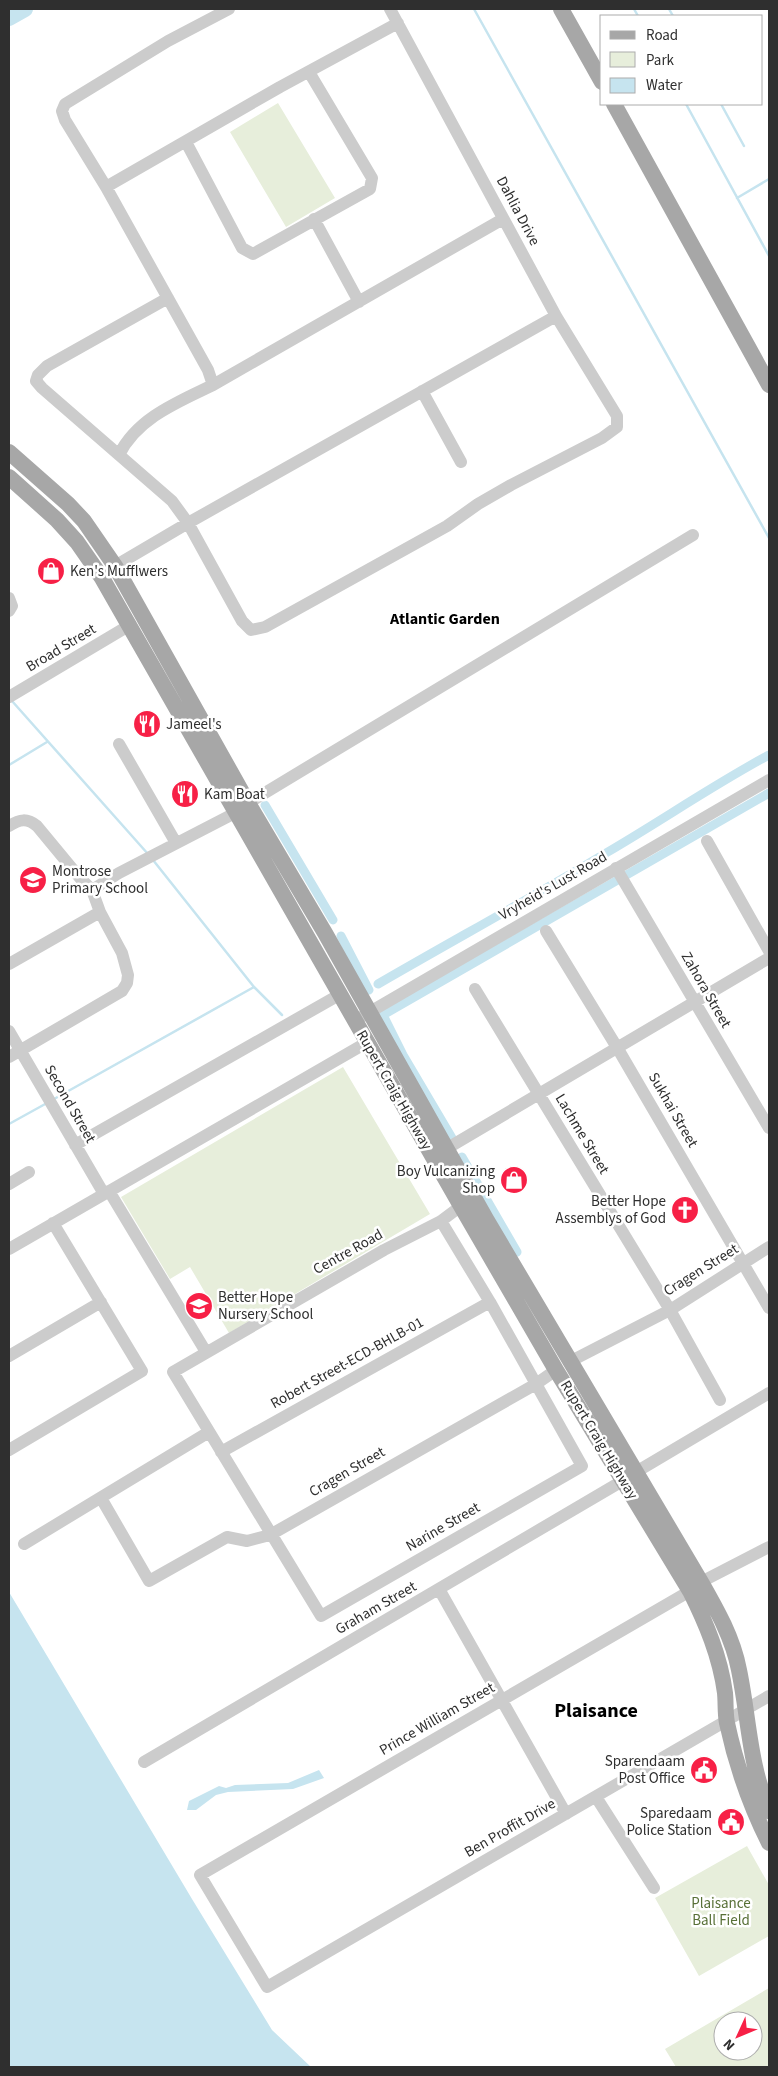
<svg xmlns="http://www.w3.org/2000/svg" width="778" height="2076" font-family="'Source Sans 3',sans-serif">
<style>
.green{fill:#e7eedb;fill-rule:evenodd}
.water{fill:#c6e4ef}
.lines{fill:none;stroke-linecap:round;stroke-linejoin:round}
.stream{stroke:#c6e4ef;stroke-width:2.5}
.canal{stroke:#c6e4ef;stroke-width:9}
.river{stroke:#c6e4ef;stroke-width:16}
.minor{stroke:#ccc;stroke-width:12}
.major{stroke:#a7a7a7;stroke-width:16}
.labels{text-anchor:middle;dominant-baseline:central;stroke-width:5;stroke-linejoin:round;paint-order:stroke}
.street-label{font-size:15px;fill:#2f2f2f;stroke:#fff}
.poi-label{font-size:15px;fill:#2f2f2f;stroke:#fff;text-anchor:start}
.park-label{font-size:15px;fill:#587037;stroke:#fff}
.neighbourhood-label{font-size:16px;font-weight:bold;fill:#000;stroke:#fff}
.district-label{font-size:20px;font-weight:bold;fill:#000;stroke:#fff}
</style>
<rect width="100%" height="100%" fill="#fff"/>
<path class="green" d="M 278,103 L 335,198 L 286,227 L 230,132 Z
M 343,1067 L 430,1214 L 229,1333 L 190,1267 L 170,1279 L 121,1197 Z
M 747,1846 L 769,1885 L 769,1936 L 699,1976 L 655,1898 Z
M 769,1988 L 769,2067 L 676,2067 L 665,2049 ZM 723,2021 L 753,2021 L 753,2051 L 723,2051 Z"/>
<path class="water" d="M 9,1592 L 192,1899 L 272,2030 L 311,2067 L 9,2067 Z
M 319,1770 L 324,1778 L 293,1789 L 228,1792 L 216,1795 L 196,1810 L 187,1810 L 189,1801 L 219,1786 L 226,1788 L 235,1785 L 288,1783 Z"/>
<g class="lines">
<path class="stream" d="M 474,9 L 769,538
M 634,9 L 638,16
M 669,9 L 673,16
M 686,104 L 769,256
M 721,104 L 744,146
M 737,198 L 769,179
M 12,701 L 148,854
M 9,765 L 47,742
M 254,987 L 282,1015
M 54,1099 L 254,987 L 153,860
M 9,1124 L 47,1103"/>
<path class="canal" d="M 265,805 L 333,920
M 341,936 L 369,990
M 378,984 C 454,940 531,898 606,853 C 661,821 713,785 769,755
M 452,1138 L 403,1055 L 383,1015 L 769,793
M 462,1157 L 517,1252"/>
<path class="river" d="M 9,18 L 25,9"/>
<path class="minor" d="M 186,142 L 242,248 L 253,254 L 370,189 L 372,178 L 309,72
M 106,187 L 280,87 L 398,23
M 314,219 L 359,302
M 168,298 L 47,366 L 38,375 L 36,381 L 42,388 L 172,501 L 188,523 L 242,621 L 251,630 L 265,627 L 447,526 L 478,504 L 511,485 L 602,438 L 617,427 L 617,416 L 556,316 L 390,9
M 213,385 L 208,370 L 106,187 L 65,120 L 62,111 L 65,104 L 168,41 L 229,9
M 422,391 L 461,462
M 119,455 C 137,418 178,402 213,385 L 503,219
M 115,566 L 188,523 L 556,316
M 9,598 L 12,606 L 9,611
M 9,697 L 130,625
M 119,744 L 176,843
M 248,803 L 693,535
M 9,826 C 20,819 27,818 37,826 L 80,878 L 92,890 L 100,912 L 122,953 L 128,975 L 127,983 L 122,991 L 9,1057
M 707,841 L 769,951
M 616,868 L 769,1128
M 92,890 L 119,873 L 235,813
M 546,931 L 618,1049 L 769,1308
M 9,964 L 100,912
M 475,989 L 670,1310 L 720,1400
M 363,1016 L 769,780
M 9,1031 L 104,1194
M 75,1145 L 339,995
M 446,1149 L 769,958
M 9,1184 L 29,1172
M 109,1191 L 206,1352
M 441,1221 L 490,1302 L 582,1466 L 321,1616 L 173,1372 L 384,1250 L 441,1221 L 461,1206
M 9,1249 L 366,1043
M 9,1356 L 101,1302
M 571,1361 L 670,1310 L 769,1247
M 9,1450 L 142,1371 L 53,1223
M 221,1452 L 490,1302
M 636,1472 L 769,1393
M 101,1498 L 149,1581 L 227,1537 L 247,1541 L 270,1535 L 536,1384 L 556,1370
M 24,1544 L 209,1432
M 701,1582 L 769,1547
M 439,1589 L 566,1814
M 690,1591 L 200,1875 L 267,1987 L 769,1696
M 144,1762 L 624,1480
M 596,1797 L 654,1888"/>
<path class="major" d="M 561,9 L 602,82
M 614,104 L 769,385
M 9,452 L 68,504 L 84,521 L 115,566 L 248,803 L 325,933 L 486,1219 L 701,1582 C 717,1610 733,1638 739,1670 C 749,1718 749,1764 769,1811
M 9,477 L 57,520 L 77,542 L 102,578 L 461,1206 L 556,1370 L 690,1591 C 706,1623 720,1656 725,1693 C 726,1703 725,1713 727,1723 C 736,1765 750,1805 769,1843"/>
</g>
<defs>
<g id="shop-disc" transform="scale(1.4375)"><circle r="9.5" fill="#f72046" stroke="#fff"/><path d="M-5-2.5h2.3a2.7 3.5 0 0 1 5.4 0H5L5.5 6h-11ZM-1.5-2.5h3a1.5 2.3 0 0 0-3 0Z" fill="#fff"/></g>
<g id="restaurant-disc" transform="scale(1.4375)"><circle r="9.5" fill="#f72046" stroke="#fff"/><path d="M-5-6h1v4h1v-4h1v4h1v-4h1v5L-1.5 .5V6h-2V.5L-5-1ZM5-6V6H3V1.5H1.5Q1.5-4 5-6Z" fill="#fff"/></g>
<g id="school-disc" transform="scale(1.4375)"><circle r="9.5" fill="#f72046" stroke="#fff"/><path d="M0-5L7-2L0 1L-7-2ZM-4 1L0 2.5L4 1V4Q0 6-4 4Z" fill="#fff"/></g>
<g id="church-disc" transform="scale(1.4375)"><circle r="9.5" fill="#f72046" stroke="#fff"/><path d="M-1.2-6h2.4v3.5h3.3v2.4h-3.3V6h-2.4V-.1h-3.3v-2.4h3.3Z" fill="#fff"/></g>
<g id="civic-disc" transform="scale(1.4375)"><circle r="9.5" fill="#f72046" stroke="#fff"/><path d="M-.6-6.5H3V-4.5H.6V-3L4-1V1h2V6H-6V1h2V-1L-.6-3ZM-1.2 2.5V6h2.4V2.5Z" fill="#fff"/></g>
</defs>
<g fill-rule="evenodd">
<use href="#shop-disc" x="51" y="571"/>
<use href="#restaurant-disc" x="147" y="724"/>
<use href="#restaurant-disc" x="185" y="794"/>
<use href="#school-disc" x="33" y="880"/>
<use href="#shop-disc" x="514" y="1180"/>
<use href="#church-disc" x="685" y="1210"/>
<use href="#school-disc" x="199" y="1306"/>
<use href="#civic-disc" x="704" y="1770"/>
<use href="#civic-disc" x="731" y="1822"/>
</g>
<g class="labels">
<g class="street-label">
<text transform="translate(518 211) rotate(62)">Dahlia Drive</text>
<text transform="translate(61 648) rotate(-31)">Broad Street</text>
<text transform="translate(553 886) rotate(-30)">Vryheid's Lust Road</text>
<text transform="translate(706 990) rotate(60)">Zahora Street</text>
<text transform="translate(394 1090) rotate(60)">Rupert Craig Highway</text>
<text transform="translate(70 1104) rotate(60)">Second Street</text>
<text transform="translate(673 1110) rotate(60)">Sukhai Street</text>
<text transform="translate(582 1134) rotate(59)">Lachme Street</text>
<text transform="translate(348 1252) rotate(-29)">Centre Road</text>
<text transform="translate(701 1270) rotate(-32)">Cragen Street</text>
<text transform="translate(347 1363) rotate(-29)">Robert Street-ECD-BHLB-01</text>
<text transform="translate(599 1440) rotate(59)">Rupert Craig Highway</text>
<text transform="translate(347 1472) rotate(-30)">Cragen Street</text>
<text transform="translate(443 1527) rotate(-30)">Narine Street</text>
<text transform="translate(376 1608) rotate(-30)">Graham Street</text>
<text transform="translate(437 1719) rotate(-30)">Prince William Street</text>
<text transform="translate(510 1828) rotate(-30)">Ben Proffit Drive</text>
</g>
<g class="poi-label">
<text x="70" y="571">Ken's Mufflwers</text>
<text x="166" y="724">Jameel's</text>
<text x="204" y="794">Kam Boat</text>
<text x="52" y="871">Montrose<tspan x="52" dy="17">Primary School</tspan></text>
<text x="495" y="1171" text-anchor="end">Boy Vulcanizing<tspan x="495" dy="17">Shop</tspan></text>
<text x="666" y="1201" text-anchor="end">Better Hope<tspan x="666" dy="17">Assemblys of God</tspan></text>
<text x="218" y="1297">Better Hope<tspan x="218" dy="17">Nursery School</tspan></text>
<text x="685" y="1761" text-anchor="end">Sparendaam<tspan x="685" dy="17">Post Office</tspan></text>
<text x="712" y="1813" text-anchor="end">Sparedaam<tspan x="712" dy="17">Police Station</tspan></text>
</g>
<g class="park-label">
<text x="721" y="1903">Plaisance<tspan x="721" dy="17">Ball Field</tspan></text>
</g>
<g class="neighbourhood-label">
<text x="445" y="619">Atlantic Garden</text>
</g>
<g class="district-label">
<text x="596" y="1711">Plaisance</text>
</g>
</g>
<rect width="778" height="2076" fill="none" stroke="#2f2f2f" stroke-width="20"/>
<rect x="600" y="15" width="162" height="90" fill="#ffffff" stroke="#acacac"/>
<rect x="610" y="31" width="25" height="8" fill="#a7a7a7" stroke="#acacac"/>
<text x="646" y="40" font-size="15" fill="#2f2f2f">Road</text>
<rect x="610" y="52" width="25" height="15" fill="#e7eedb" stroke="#acacac"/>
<text x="646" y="65" font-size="15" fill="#2f2f2f">Park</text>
<rect x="610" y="78" width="25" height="15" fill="#c6e4ef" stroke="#acacac"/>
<text x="646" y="90" font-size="15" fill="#2f2f2f">Water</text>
<g transform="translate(738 2036) rotate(226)"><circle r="24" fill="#ffffff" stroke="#acacac"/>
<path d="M0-4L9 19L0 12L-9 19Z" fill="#f72046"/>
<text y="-8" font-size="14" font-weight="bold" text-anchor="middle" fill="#2f2f2f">N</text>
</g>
</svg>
